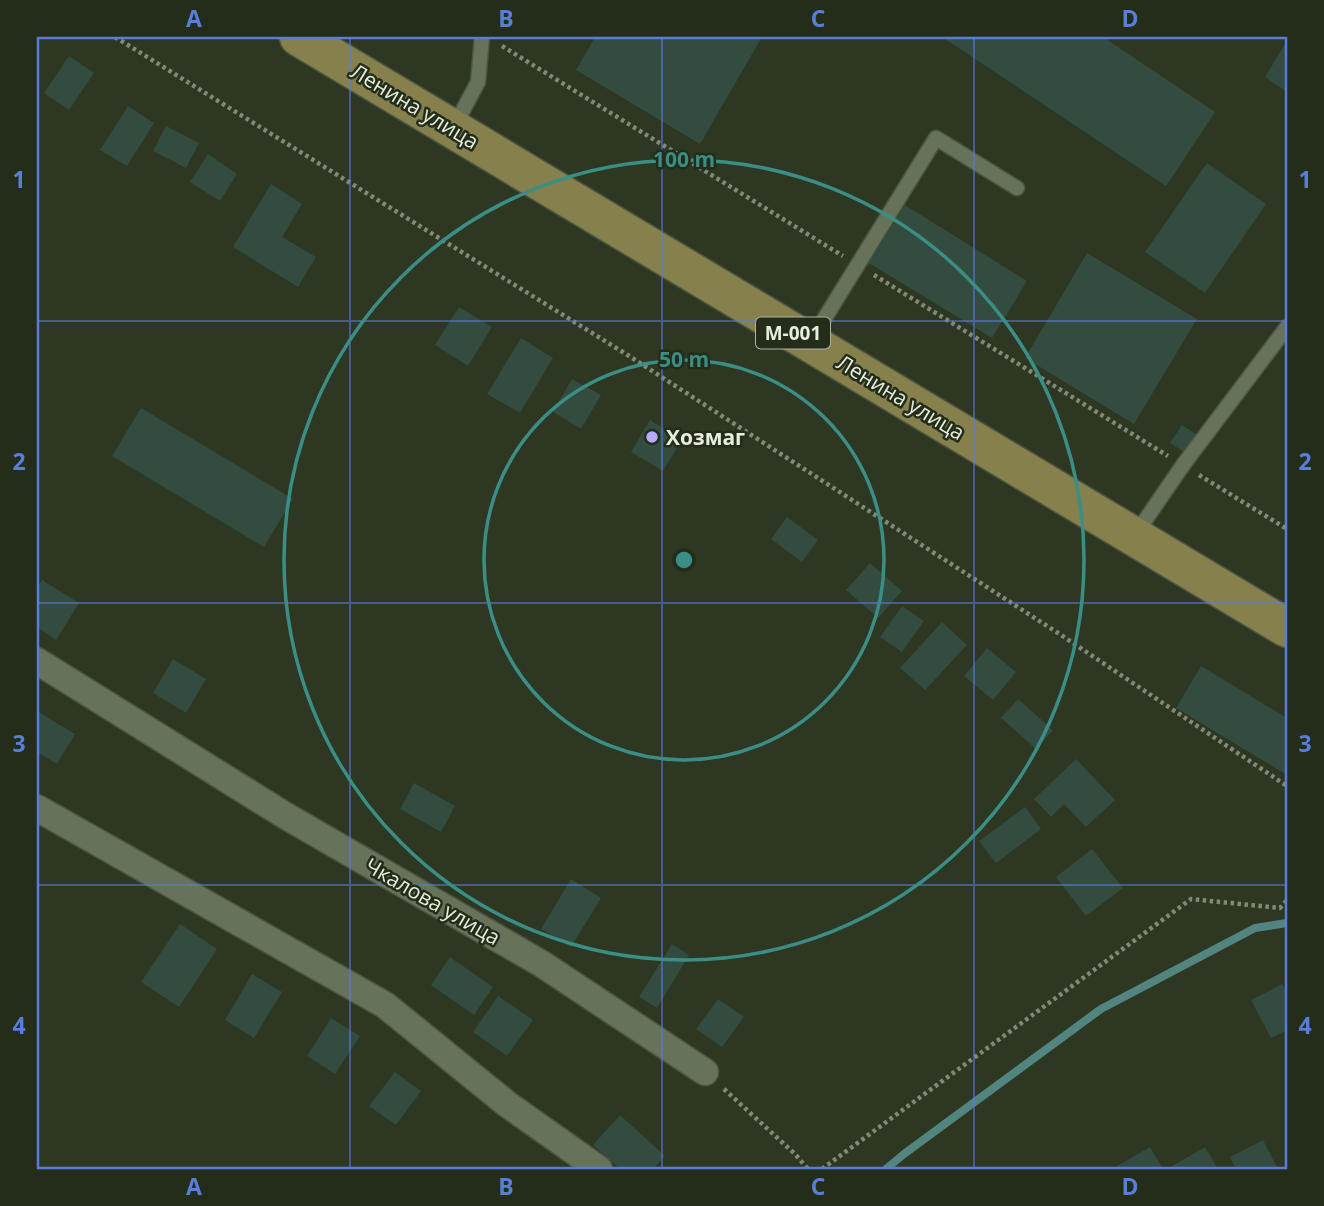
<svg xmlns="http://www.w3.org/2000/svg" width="1324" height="1206" font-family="'Open Sans',sans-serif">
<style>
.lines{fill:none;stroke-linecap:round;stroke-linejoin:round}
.stream{stroke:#538580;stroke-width:8}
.building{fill:#334c3f}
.service-casing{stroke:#4b5541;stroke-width:17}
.minor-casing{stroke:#4b5541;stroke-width:29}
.primary-casing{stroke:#4b5541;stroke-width:41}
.path{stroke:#818a78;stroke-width:4.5;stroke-dasharray:3.5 3.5;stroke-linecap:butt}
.service{stroke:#66725a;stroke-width:14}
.minor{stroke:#66725a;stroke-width:26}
.primary{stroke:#85804c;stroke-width:38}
.grid{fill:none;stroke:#597eda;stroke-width:2;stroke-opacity:0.55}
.ring{fill:none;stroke:#3a8e85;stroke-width:3.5}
.poi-dot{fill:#b7abf8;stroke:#232d19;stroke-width:2.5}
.labels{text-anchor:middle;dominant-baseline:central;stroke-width:5;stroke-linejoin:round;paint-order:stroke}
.shield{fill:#232d19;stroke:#acb3a4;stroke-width:2}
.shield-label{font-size:19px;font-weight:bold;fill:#e6eddf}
.street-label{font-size:21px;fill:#e6eddf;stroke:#232d19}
.poi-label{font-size:21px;font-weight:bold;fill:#e6eddf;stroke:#232d19;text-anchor:start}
.centre{fill:#3a8e85;stroke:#232d19;stroke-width:3.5}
.ring-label{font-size:21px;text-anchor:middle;font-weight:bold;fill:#3a8e85;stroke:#232d19;stroke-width:5;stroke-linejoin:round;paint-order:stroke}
.neatline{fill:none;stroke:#597eda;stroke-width:2.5}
.grid-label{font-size:23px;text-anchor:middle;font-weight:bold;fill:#597eda}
</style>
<rect width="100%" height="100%" fill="#2d3722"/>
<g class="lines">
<path class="stream" d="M 886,1169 L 904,1154 L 1101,1009 L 1255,928 L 1287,923"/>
</g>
<path class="building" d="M 595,37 L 762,37 L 700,144 L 576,70 Z
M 942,37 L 1103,37 L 1215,112 L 1166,186 Z
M 1287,41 L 1287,92 L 1265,77 Z
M 69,56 L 94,73 L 69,110 L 44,93 Z
M 128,106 L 154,123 L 127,166 L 100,150 Z
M 166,126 L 199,143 L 186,168 L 153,151 Z
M 208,154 L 237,174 L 220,201 L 190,182 Z
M 1207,163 L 1266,204 L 1205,293 L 1145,252 Z
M 271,184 L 302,204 L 282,237 L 316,257 L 298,287 L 233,247 Z
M 905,205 L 1027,281 L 992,338 L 869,263 Z
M 1087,253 L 1197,319 L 1134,424 L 1025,358 Z
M 459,307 L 492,327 L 468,366 L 435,345 Z
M 521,338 L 553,358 L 520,413 L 487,394 Z
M 572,379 L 601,395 L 581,429 L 553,412 Z
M 141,408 L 293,499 L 264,547 L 112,456 Z
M 650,420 L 682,440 L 663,471 L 631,452 Z
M 1182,425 L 1196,434 L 1184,452 L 1170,443 Z
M 787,517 L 818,540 L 802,562 L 771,539 Z
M 870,563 L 902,591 L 878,618 L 846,590 Z
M 42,580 L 79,603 L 56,640 L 37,627 L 37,589 Z
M 902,606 L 924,621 L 902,652 L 880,637 Z
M 942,622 L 967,645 L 925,690 L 900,668 Z
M 987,648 L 1016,672 L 993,700 L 964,676 Z
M 173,659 L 206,679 L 186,713 L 153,693 Z
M 1201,666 L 1287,718 L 1287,775 L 1176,708 Z
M 1018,699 L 1053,730 L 1036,749 L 1001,718 Z
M 37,711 L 75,734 L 57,764 L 37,752 Z
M 1076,759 L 1115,800 L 1086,827 L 1064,804 L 1051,817 L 1034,799 Z
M 414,783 L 455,806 L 441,832 L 400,809 Z
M 1025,807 L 1041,829 L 996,863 L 979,841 Z
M 1092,849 L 1123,888 L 1086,916 L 1056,877 Z
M 571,879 L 601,898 L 571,947 L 541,929 Z
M 180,924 L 217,949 L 179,1007 L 141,982 Z
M 672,944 L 689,955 L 657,1008 L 639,997 Z
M 450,957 L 493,987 L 474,1015 L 431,985 Z
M 252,974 L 282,992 L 254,1038 L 225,1020 Z
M 1282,984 L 1287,994 L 1287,1030 L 1271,1038 L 1251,1000 Z
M 498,996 L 533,1020 L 507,1056 L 473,1032 Z
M 718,999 L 744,1017 L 722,1047 L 696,1029 Z
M 331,1018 L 360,1036 L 335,1074 L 307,1056 Z
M 395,1072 L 421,1091 L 396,1125 L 369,1106 Z
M 620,1115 L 665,1156 L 653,1169 L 620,1169 L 593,1145 Z
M 1263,1140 L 1278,1169 L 1236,1169 L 1230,1157 Z
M 1150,1147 L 1163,1169 L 1112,1169 Z
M 1205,1147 L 1218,1169 L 1167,1169 Z"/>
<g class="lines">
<g class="service-casing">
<path id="service" d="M 454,127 L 478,82 L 482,37
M 810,342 L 936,138 L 1017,188
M 1135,535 L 1183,465 L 1287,327"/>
</g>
<g class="minor-casing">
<path id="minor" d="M 37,661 L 286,816 L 542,964 L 705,1072
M 37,808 L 385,1005 L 507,1104 L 599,1169"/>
</g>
<g class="primary-casing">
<path id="primary" d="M 299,37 L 1287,628"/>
</g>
<path class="path" d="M 115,37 L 626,354 L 1058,633 L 1287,786
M 502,46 L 843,256
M 874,275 L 1168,456
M 1199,475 L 1287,529
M 724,1089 L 795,1154 L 808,1169
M 822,1169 L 1191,899 L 1280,908 L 1287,900"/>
<use href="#service" class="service"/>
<use href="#minor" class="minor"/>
<use href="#primary" class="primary"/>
</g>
<path class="grid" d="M 350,37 L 350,1169M 662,37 L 662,1169M 974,37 L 974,1169M 37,321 L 1287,321M 37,603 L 1287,603M 37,885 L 1287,885"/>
<g class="ring">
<circle cx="684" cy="560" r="200"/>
<circle cx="684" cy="560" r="400"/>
</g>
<circle class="poi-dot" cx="652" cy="437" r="7"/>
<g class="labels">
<rect class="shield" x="756" y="317.5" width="74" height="31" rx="5"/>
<g class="shield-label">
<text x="793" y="333">М-001</text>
</g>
<g class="street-label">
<text transform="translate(415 106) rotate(31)">Ленина улица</text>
<text transform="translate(901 397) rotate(31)">Ленина улица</text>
<text transform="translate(433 901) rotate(30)">Чкалова улица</text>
</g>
<g class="poi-label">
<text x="666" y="437">Хозмаг</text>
</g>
</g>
<circle cx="684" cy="560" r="10" class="centre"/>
<g class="ring-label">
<text x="684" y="167">100 m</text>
<text x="684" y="367">50 m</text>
</g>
<rect width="1324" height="1206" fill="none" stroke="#232d19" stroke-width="77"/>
<rect x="38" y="38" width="1248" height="1130" class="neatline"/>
<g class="grid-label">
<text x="194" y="27">A</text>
<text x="506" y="27">B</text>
<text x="818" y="27">C</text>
<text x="1130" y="27">D</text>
<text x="19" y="188">1</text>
<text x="1305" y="188">1</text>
<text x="19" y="470">2</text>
<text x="1305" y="470">2</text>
<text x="19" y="752">3</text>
<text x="1305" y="752">3</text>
<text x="19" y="1034">4</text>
<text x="1305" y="1034">4</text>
<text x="194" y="1195">A</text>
<text x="506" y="1195">B</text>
<text x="818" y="1195">C</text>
<text x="1130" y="1195">D</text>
</g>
</svg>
